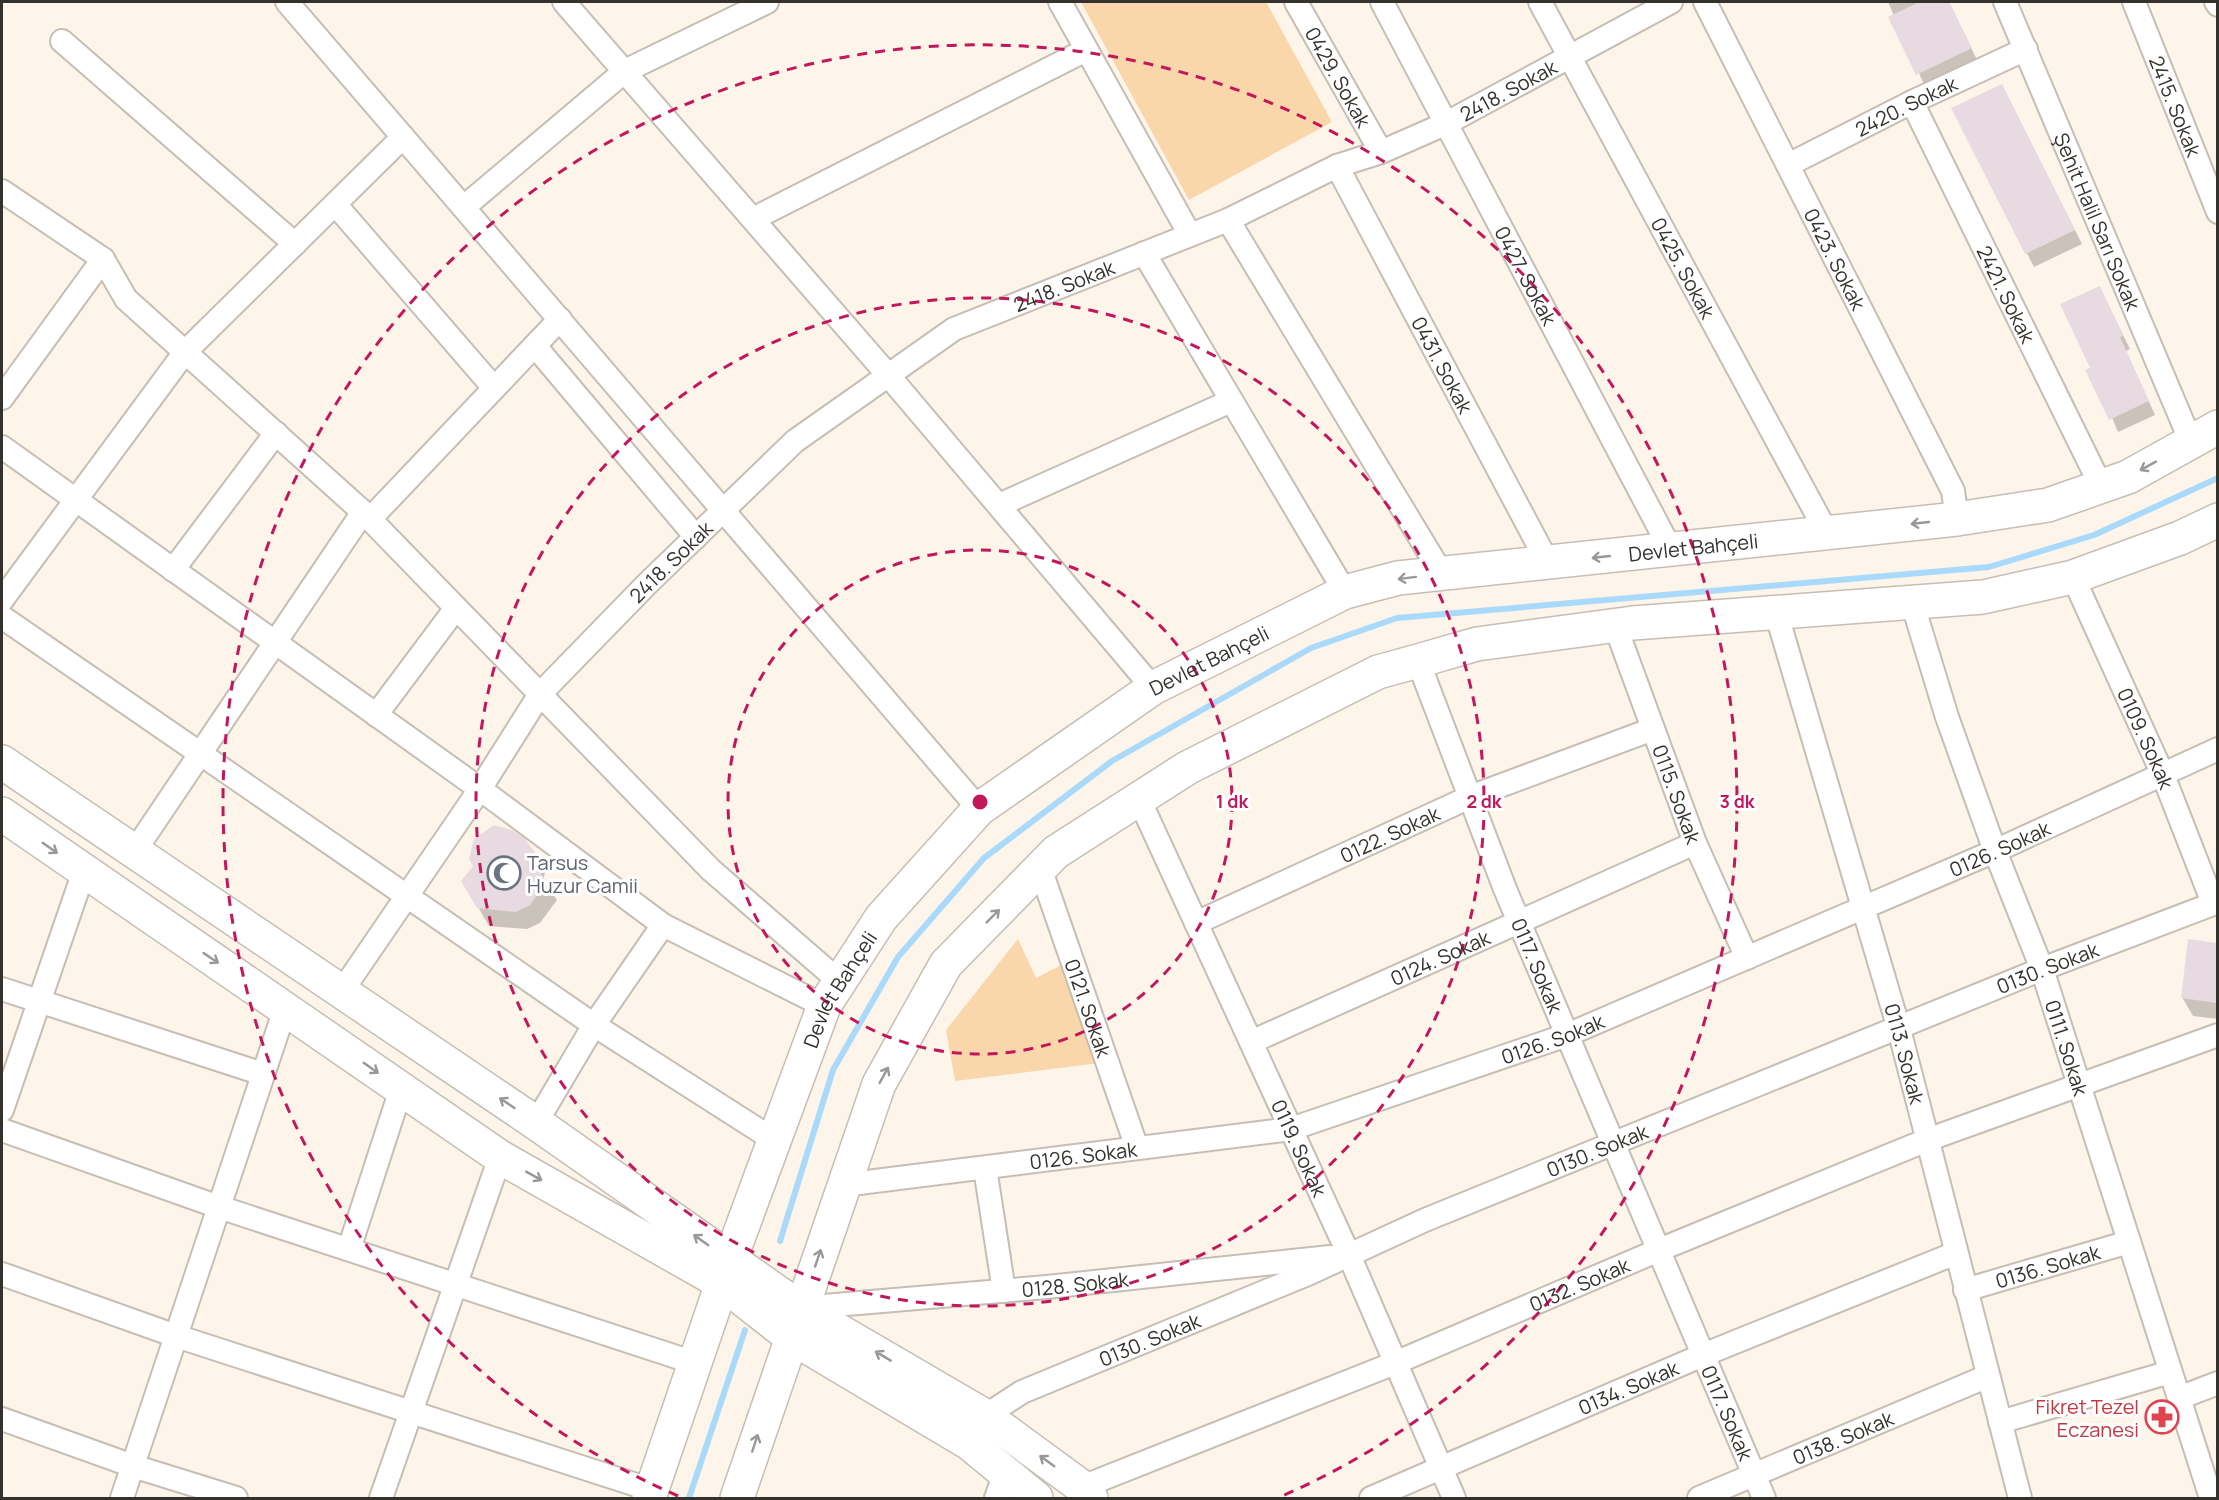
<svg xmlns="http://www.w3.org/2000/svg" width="2219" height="1500" font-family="Manrope,sans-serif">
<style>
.green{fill:#fad7ab}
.shadow{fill:#0003}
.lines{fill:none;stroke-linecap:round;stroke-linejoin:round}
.stream{stroke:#aadafb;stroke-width:6}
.building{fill:#e7dbe1}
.street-casing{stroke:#c6beb4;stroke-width:26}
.secondary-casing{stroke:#c6beb4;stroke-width:36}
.street{stroke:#fff;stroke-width:22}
.secondary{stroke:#fff;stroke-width:33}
.oneway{stroke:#9a9896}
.ring{fill:none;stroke:#c2185b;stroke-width:3;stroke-dasharray:10 8}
.labels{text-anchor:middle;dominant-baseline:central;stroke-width:6;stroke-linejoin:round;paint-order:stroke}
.street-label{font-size:20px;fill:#35322e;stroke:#fff}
.worship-label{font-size:20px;fill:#5b616d;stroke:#fff;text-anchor:start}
.health-label{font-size:20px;fill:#be3a42;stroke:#fff;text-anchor:end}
.centre{fill:#c2185b;stroke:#fff;stroke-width:3}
.ring-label{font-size:18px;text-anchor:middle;font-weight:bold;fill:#c2185b;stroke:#fff;stroke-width:6;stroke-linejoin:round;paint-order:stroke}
</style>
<rect width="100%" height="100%" fill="#fdf4ea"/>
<path class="green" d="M 1081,2 L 1266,2 L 1332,122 L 1189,200 Z
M 1018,939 L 1036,978 L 1063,964 L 1099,1063 L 955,1081 L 946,1030 Z"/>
<path class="shadow" d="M 1888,2 L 1949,2 L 1978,62 L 1925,87 Z
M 2009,99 L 2082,244 L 2034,267 L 1953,109 Z
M 2100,288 L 2130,349 L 2126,351 L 2155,415 L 2118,432 L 2092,369 Z
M 535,854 L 545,873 L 543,879 L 557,900 L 540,923 L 527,929 L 489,926 L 463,881 Z
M 2189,941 L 2218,944 L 2218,1019 L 2193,1016 L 2182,997 Z"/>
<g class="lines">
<path class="stream" d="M 780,1241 L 833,1070 L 898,957 L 984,858 L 1112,761 L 1311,648 L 1397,618 L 1989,567 L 2094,535 L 2218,478
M 689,1498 L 745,1330"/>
</g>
<path class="building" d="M 1919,2 L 1949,2 L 1972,48 L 1916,75 L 1888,17 Z
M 2002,84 L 2075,230 L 2025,254 L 1951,108 Z
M 2100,286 L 2123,336 L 2120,337 L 2149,401 L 2109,420 L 2085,370 L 2090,368 L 2060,304 Z
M 494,825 L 512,830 L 524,838 L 536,854 L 532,864 L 547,881 L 530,905 L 516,912 L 477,908 L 461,881 L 473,866 L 469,859 L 474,839 Z
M 2188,939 L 2217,943 L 2217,1003 L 2181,998 Z"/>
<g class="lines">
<g class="street-casing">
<g id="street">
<path d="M 287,2 L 403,137"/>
<path d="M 564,2 L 888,375 L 1153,688"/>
<path d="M 1060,2 L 1190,235"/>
<path id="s1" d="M 1296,2 L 1381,152"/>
<path id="s2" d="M 1382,2 L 1671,550"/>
<path id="s3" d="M 1540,2 L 1827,533"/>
<path id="s4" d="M 1705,2 L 1953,491 L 1957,519"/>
<path id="s5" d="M 2005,2 L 2191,442"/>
<path id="s6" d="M 2134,2 L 2218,212"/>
<path d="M 2216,2 L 2218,5"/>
<path d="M 62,41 L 295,244"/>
<path id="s7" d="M 1912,102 L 2101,486"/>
<path id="s8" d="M 1788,165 L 1912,102 L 2026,49"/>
<path id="s9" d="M 1337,166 L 1548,563"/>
<path d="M 2,191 L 103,259 L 126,299 L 363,512 L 711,870 L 840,982"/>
<path d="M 335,204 L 494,388"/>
<path d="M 464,207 L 625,71 L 767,2"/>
<path d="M 753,219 L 1086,50"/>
<path d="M 1228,220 L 1442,574"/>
<path d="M 1144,253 L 1345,592"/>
<path d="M 535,346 L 696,537"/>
<path d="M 2,398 L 103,259"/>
<path d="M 2,447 L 480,789 L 663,925 L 824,1006"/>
<path d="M 999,505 L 1231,401"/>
<path d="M 370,519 L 560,319"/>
<path d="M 173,570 L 276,433"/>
<path id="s10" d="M 2073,577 L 2163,775 L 2213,903"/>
<path d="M 2,600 L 185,352 L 403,137 L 979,809"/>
<path id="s11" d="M 1912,602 L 1947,717 L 1995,851 L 2042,969 L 2211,1498"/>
<path id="s12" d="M 1776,612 L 1899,1029 L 2020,1498"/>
<path d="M 2,617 L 594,1025 L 774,1140"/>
<path id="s13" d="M 1615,625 L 1695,843 L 1747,958"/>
<path id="s14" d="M 1418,661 L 1505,889 L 1764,1498"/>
<path d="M 376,715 L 456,608"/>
<path id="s15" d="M 1139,799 L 1349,1255 L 1454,1498"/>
<path d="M 134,852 L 363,512"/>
<path id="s16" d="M 1040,868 L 1137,1148"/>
<path id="s17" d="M 1196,923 L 1470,797 L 1653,729"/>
<path d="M 2,989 L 263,1074"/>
<path id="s18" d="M 342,991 L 480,789 L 540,694 L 647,584 L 795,441 L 954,329 L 1228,220 L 1337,166 L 1381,152 L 1445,124 L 1671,2"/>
<path id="s19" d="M 1251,1042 L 1695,843"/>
<path d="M 2,1110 L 84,871"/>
<path d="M 536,1123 L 594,1025 L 663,925"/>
<path d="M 2,1130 L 219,1207 L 695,1363"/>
<path d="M 985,1168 L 1004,1291"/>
<path id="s20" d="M 843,1185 L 1291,1129 L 1567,1035 L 1995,851 L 2218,749"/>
<path d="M 349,1249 L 401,1089"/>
<path d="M 2,1274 L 176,1336 L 652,1490"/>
<path id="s21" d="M 1965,1290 L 2129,1242"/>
<path id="s22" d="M 800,1308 L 1047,1287 L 1330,1257"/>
<path d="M 2179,1398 L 2218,1383"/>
<path id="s23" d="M 985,1416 L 1022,1392 L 1310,1273 L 1425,1220 L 2042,969 L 2218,902"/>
<path d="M 2,1419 L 133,1466 L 236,1498"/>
<path d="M 2000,1422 L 2170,1372"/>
<path id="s24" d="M 1082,1487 L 1395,1363 L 1659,1250 L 1927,1140 L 2218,1035"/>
<path d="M 122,1498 L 285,1009"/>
<path d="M 381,1498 L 500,1157"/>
<path d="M 996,1498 L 1005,1473"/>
<path id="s25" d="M 1371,1498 L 1703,1355 L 1956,1253"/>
<path id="s26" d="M 1699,1498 L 1988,1376"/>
</g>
</g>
<g class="secondary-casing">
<g id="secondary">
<path d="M 2,762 L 536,1123 L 800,1308 L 985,1416 L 1082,1487 L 1091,1498"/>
<path d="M 2,814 L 500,1157 L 722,1283 L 791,1337 L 969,1443 L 1036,1498"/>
<path id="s27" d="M 649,1498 L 730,1260 L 824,1006 L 881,918 L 979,809 L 1153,688 L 1345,592 L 1398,578 L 1957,519 L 2048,505 L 2128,477 L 2218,427"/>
<path d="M 737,1498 L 879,1084 L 946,964 L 1056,852 L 1187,768 L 1378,672 L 1418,661 L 1477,644 L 1633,623 L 1983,597 L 2073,577 L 2180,538 L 2218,520"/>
</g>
</g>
<use href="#street" class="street"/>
<use href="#secondary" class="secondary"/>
</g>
<defs><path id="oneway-shaft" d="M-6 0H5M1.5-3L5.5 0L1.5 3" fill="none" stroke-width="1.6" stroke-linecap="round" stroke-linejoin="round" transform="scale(1.5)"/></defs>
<g class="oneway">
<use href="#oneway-shaft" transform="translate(2148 466) rotate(151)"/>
<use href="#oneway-shaft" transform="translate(1920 523) rotate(174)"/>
<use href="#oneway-shaft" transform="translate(1601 557) rotate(174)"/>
<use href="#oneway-shaft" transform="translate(1407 578) rotate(173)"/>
<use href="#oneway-shaft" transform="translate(50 848) rotate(35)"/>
<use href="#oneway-shaft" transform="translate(993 916) rotate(-45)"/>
<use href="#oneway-shaft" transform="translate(211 958) rotate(34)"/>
<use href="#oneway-shaft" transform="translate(371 1068) rotate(35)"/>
<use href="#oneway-shaft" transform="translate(884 1075) rotate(-61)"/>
<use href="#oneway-shaft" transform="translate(507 1103) rotate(-146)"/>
<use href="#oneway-shaft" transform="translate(534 1176) rotate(29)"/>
<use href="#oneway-shaft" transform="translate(701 1240) rotate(-145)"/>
<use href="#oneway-shaft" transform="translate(818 1258) rotate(-71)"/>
<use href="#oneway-shaft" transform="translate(883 1356) rotate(-149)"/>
<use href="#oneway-shaft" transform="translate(755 1443) rotate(-72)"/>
<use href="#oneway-shaft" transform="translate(1047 1461) rotate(-144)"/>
</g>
<g class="ring">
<circle cx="980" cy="802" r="252"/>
<circle cx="980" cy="802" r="504"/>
<path d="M678 1496A757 757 0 1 1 1282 1496"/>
</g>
<defs>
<g id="mosque-ring" transform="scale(1.725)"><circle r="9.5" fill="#fff" stroke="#6b7280" stroke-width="1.5"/><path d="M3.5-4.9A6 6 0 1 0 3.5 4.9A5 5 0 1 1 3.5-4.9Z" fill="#6b7280"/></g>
<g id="pharmacy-ring" transform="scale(1.725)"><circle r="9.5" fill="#fff" stroke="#e0444e" stroke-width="1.5"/><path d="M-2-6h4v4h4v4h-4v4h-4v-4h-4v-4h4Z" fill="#e0444e"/></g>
</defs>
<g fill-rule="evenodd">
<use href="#mosque-ring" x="504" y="873"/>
<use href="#pharmacy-ring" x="2162" y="1417"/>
</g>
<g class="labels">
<g class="street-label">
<text stroke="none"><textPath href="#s1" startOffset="86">0429. Sokak</textPath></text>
<text stroke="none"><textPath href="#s18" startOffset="1515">2418. Sokak</textPath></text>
<text stroke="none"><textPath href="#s8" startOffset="132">2420. Sokak</textPath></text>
<text stroke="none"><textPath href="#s6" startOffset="112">2415. Sokak</textPath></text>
<text stroke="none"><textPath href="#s5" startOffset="238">Şehit Halil Sarı Sokak</textPath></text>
<text stroke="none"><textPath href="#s4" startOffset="288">0423. Sokak</textPath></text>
<text stroke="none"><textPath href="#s3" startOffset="302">0425. Sokak</textPath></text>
<text stroke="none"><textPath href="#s2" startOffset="309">0427. Sokak</textPath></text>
<text stroke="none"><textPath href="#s18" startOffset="1029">2418. Sokak</textPath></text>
<text stroke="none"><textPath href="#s7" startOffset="214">2421. Sokak</textPath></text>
<text stroke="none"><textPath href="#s9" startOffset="225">0431. Sokak</textPath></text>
<text stroke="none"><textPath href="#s27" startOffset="1552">Devlet Bahçeli</textPath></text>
<text stroke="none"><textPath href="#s18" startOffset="543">2418. Sokak</textPath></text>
<text stroke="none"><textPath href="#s27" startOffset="1048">Devlet Bahçeli</textPath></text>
<text stroke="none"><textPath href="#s10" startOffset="177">0109. Sokak</textPath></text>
<text stroke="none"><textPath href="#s13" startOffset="180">0115. Sokak</textPath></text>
<text stroke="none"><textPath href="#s17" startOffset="213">0122. Sokak</textPath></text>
<text stroke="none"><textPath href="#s20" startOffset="1214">0126. Sokak</textPath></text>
<text stroke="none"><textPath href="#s19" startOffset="207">0124. Sokak</textPath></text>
<text stroke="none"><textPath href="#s14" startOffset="327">0117. Sokak</textPath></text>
<text stroke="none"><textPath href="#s23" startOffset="1154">0130. Sokak</textPath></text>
<text stroke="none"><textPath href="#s27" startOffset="544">Devlet Bahçeli</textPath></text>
<text stroke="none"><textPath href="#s16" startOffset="148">0121. Sokak</textPath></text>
<text stroke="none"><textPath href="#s20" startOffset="728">0126. Sokak</textPath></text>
<text stroke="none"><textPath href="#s11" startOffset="472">0111. Sokak</textPath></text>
<text stroke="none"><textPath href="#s12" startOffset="460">0113. Sokak</textPath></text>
<text stroke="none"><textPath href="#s15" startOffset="384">0119. Sokak</textPath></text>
<text stroke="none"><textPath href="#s23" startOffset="668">0130. Sokak</textPath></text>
<text stroke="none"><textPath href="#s20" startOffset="242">0126. Sokak</textPath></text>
<text stroke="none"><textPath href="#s21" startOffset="86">0136. Sokak</textPath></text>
<text stroke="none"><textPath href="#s22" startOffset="276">0128. Sokak</textPath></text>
<text stroke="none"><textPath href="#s24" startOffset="537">0132. Sokak</textPath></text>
<text stroke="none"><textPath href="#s23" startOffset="182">0130. Sokak</textPath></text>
<text stroke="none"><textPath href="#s25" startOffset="280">0134. Sokak</textPath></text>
<text stroke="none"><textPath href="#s14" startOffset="813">0117. Sokak</textPath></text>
<text stroke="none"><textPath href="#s26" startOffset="156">0138. Sokak</textPath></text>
</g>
<g class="worship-label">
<text x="527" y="862">Tarsus<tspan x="527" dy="23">Huzur Camii</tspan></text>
</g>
<g class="health-label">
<text x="2139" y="1406">Fikret Tezel<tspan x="2139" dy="23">Eczanesi</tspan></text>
</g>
</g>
<circle cx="980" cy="802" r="9" class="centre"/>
<g class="ring-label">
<text x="1232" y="808">1 dk</text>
<text x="1484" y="808">2 dk</text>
<text x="1737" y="808">3 dk</text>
</g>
<rect width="2219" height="1500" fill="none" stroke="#35322e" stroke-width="6"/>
</svg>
